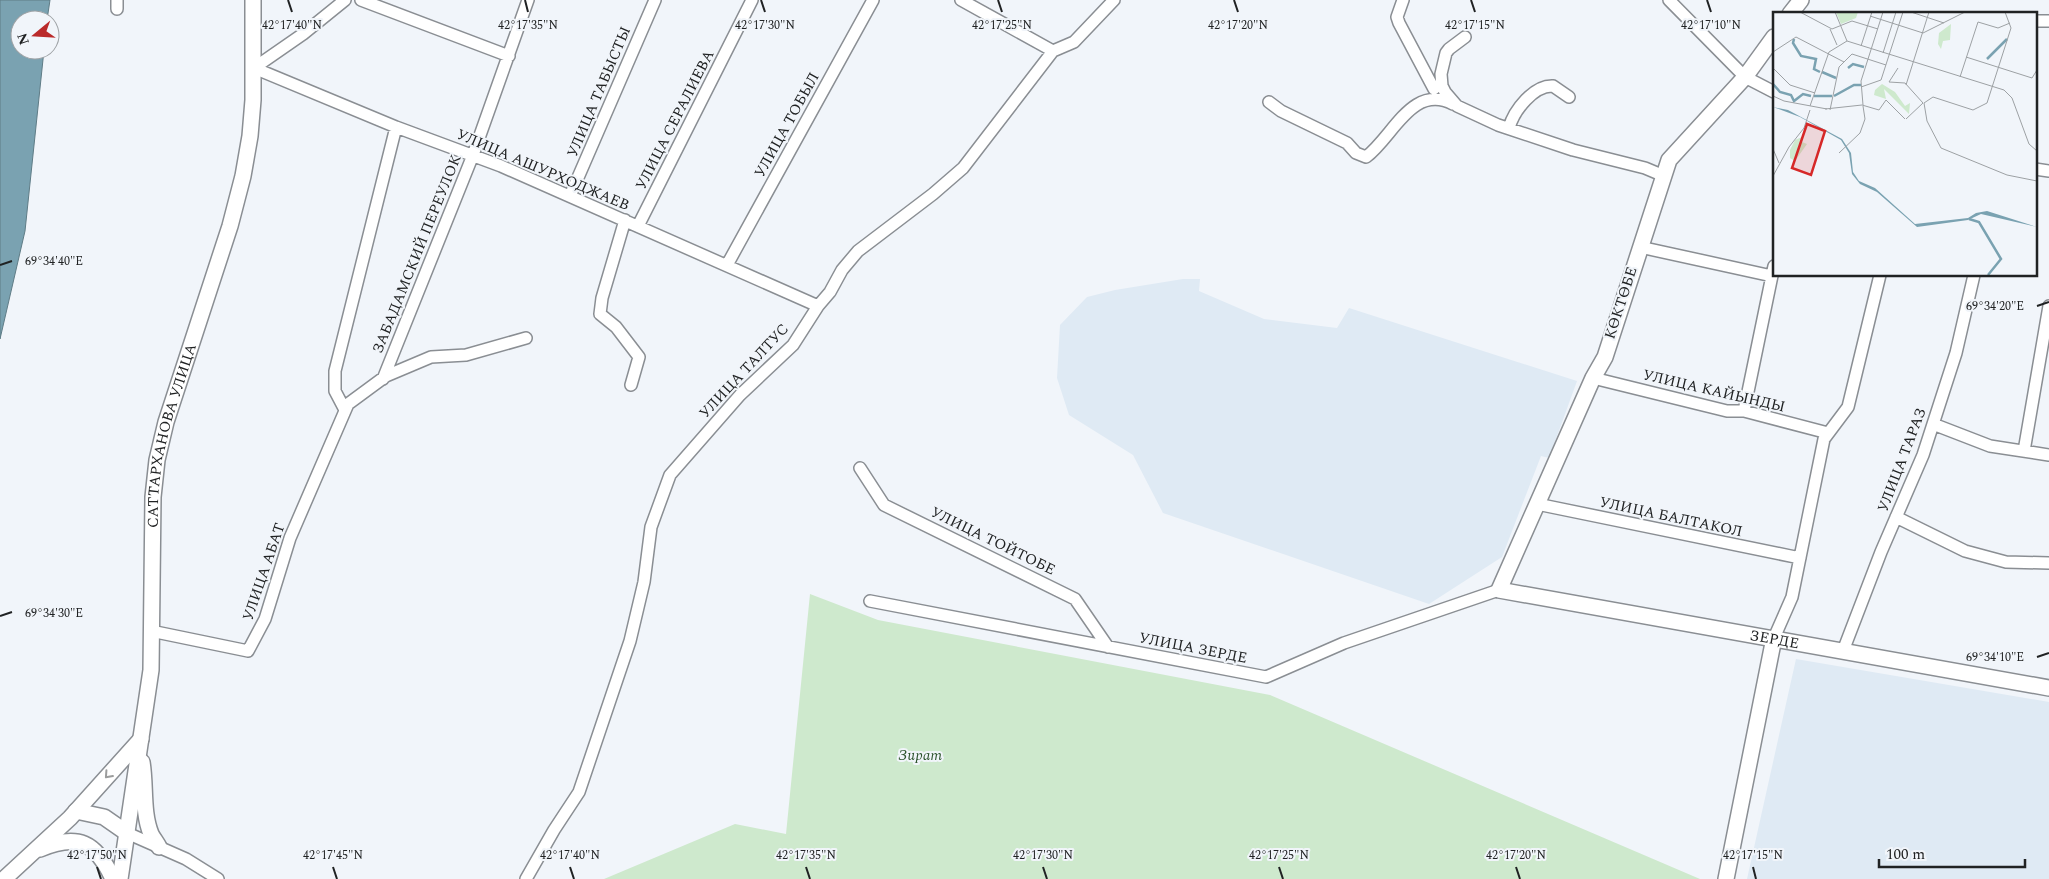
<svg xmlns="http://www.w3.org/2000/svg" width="2049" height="879" font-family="Spectral,serif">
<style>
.built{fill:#dfeaf4}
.green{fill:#cee9cd}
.water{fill:#7aa2b1;stroke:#5f7c86}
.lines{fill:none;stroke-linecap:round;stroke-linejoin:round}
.street-casing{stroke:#8a8e93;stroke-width:14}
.secondary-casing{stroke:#8a8e93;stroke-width:18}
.street{stroke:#fff;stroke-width:11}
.secondary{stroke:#fff;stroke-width:15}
.oneway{stroke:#9b9c9c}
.ticks{fill:none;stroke:#202223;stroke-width:2}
.labels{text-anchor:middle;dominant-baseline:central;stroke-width:4;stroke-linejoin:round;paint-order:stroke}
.street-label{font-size:15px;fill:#202223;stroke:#f1f5fa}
.park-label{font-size:15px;font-style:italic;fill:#2d542d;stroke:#f1f5fa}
.inset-river{fill:none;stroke:#7aa2b1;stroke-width:2.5}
.inset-road{fill:none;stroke:#9da1a4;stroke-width:1}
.view{fill:#d62828;fill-opacity:0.15;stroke:#d62828;stroke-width:2.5}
.inset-edge{fill:none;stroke:#202223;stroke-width:2.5}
.ticks-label{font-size:12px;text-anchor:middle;fill:#202223;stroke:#f1f5fa;stroke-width:4;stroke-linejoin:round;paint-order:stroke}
</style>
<rect width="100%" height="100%" fill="#f1f5fa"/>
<path class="built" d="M 1183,279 L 1200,279 L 1199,291 L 1264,319 L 1337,328 L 1349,308 L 1577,381 L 1549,458 L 1541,456 L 1502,557 L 1429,604 L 1163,513 L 1133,455 L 1069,415 L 1057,378 L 1060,325 L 1087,297 L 1115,290 Z
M 1796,659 L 2049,702 L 2049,879 L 1747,879 Z"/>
<path class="green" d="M 810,594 L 878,620 L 1270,695 L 1700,879 L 604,879 L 735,824 L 786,834 Z"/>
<path class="water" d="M 0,0 L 50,0 L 47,20 L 20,20 L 20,50 L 44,50 L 25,231 L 0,339 Z"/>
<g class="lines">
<g class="street-casing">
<path id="street" d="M 361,0 L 509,56
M 961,0 L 1053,51
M 1403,0 L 1397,17 L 1399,23 L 1434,89
M 1669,0 L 1745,77 L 1774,92
M 117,9 L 117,0
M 2035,21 L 2049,21
M 1465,37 L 1449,49 L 1446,53 L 1441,74 L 1442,86 L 1445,92 L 1457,106 L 1498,125 L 1573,150 L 1645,168 L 1664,176
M 254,68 L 396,127 L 501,166 L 818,306
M 254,68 L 303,34 L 345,0
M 1269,102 L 1281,111 L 1347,143 L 1356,153 L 1366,157 C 1393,137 1412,83 1453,104
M 1509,128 C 1514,110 1534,85 1553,86 L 1569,97
M 2035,169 L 2049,171
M 570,196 L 655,0
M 625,220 L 602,298 L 600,314 L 616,327 L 639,357 L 631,385
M 638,226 L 752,0
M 1640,247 L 1772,276
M 727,265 L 873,0
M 1593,378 L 1727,411 L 1744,411 L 1828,433
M 383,379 L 473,155 L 528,0
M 345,410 L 335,391 L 335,371 L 396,127
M 1744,411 L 1774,266
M 1933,424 L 1990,446 L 2049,455
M 2024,451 L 2049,306
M 860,468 L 884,505 L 1075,599 L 1108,647
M 1537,504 L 1800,558
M 1896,517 L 1965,551 L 2006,562 L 2049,563
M 870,601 L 1266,677 L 1344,643 L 1499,590
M 151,631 L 248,651 L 265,619 L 290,538 L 348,404 L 386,376 L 431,357 L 466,355 L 526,338
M 1774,638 L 1792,597 L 1824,439 L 1848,407 L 1880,275
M 1843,651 L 1881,552 L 1923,455 L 1956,353 L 1974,275
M 127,833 L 186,859 L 218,879
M 526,879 L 554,830 L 579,792 L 630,641 L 644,582 L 651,527 L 670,475 L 740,395 L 793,345 L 818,306 L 830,292 L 842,270 L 858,251 L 933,194 L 963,168 L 1053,51 L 1074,42 L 1114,0"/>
</g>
<g class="secondary-casing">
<g id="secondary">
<path d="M 1790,14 L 1801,0"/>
<path id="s1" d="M 1774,37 L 1745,77 L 1669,160 L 1605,357 L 1593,378 L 1499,590 L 2049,688"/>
<path d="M 142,762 C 146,785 142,812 151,834 C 153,838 157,843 159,847"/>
<path d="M 76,811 L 104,817 L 127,833"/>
<path d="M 40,849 C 78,833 96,842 113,879"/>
<path d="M 4,879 L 70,818 L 141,739"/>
<path id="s2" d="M 120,879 L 151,670 L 153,497 L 157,460 L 166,422 L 230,226 L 243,176 L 250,136 L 253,100 L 253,0"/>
<path d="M 1726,879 L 1774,638"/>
</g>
</g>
<use href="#street" class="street"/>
<use href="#secondary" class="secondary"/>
</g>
<defs><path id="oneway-chevron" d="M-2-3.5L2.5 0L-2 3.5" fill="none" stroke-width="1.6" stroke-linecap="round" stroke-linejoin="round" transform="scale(1.25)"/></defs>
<use class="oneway" href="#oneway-chevron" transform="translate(108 775) rotate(132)"/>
<path class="ticks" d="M 288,0 L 292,12M 525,0 L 528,12M 761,0 L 765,12M 998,0 L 1002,12M 1234,0 L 1238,12M 1471,0 L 1475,12M 1707,0 L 1711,12M 0,265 L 12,261M 2037,306 L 2049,302M 0,616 L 12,612M 2037,657 L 2049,653M 97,867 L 101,879M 333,867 L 337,879M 570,867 L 574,879M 806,867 L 810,879M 1043,867 L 1047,879M 1279,867 L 1283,879M 1516,867 L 1520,879M 1753,867 L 1756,879"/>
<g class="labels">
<g class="street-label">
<text transform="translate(599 92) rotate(-67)">УЛИЦА ТАБЫСТЫ</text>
<text transform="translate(675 120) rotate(-63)">УЛИЦА СЕРАЛИЕВА</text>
<text transform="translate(787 125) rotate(-61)">УЛИЦА ТОБЫЛ</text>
<text transform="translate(543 170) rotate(23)">УЛИЦА АШУРХОДЖАЕВ</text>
<text transform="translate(417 254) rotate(-68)">ЗАБАДАМСКИЙ ПЕРЕУЛОК</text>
<text transform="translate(1621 303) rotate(-72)">КӨКТӨБЕ</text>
<text transform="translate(744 371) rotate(-47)">УЛИЦА ТАЛТУС</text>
<text transform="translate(1714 391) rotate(13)">УЛИЦА КАЙЫНДЫ</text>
<text stroke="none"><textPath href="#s2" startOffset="448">САТТАРХАНОВА УЛИЦА</textPath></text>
<text transform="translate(1902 460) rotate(-69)">УЛИЦА ТАРАЗ</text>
<text transform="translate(1671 517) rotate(12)">УЛИЦА БАЛТАКОЛ</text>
<text transform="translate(993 541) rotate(26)">УЛИЦА ТОЙТОБЕ</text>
<text transform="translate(264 572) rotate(-71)">УЛИЦА АБАТ</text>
<text stroke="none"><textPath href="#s1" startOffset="905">ЗЕРДЕ</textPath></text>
<text transform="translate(1193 648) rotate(11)">УЛИЦА ЗЕРДЕ</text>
</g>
<g class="park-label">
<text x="920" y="755">Зират</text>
</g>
</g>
<g transform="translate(1773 12)">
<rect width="264" height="264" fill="#f1f5fa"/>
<path d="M 63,0 L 85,0 L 83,6 L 68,12 ZM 178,12 L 177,28 L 170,29 L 168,37 L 165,32 L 166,21 ZM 109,72 L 122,80 L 132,94 L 137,91 L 136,102 L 111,77 L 113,87 L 101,83 L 102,78 ZM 29,125 L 29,130 L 34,132 L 22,149 L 17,146 L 17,138 L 22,128 Z" fill="#cee9cd"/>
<path d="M 0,95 L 15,98 L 69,127 L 78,141 L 80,160 L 86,169 L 102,176 L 142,212 L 195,206 L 203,201 L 214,199 L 264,215 L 208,202 L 195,208 L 144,215 L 104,180 L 87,172 L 79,162 L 76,141 L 68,128 L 27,105 Z" fill="#7aa2b1"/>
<path class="inset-river" d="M 21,27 L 20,31 L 28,44 L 43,47 L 41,57 L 47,60M 214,47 L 234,27M 75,56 L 80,52 L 91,55M 49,60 L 63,66M 0,72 L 7,80 L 18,83 L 21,89 L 30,82 L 38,84M 41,84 L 59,84M 61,84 L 81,73 L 88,73M 196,207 L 206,210 L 228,247 L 215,263"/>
<path class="inset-road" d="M 27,0 L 59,17 L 79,9 L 105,17M 62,0 L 74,29M 138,0 L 171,11M 232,0 L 238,16 L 214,91 L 200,98 L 160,85 L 151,91 L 154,109 L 168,136 L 234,163 L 264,169M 97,4 L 150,21 L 192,0M 57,17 L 64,33M 88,34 L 99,0M 0,40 L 23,25 L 71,50M 110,41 L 123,0M 193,45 L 259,66 L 264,58M 0,56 L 17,73 L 42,81M 187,65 L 205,10 L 225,16 L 237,11M 108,68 L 130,0M 116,70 L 132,71 L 150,91 L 133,107M 116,70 L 125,56M 133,73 L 156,0M 88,75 L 108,68M 0,84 L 11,89 L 54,97M 113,88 L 132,107M 90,93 L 88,69 L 110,0M 37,94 L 56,40 L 74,29 L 231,78 L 239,86 L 256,132 L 264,139M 52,97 L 89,93 L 106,98 L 113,88M 57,98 L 66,55 L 79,42 L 113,53M 16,135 L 31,116 L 37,98M 0,137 L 6,151M 66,141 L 87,121 L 92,107 L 90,94M 0,164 L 16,135"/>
<path class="view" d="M 34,112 L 52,119 L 38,163 L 19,156 Z"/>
<rect width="264" height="264" class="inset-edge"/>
</g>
<g class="ticks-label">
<text x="292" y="29">42°17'40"N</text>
<text x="528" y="29">42°17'35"N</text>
<text x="765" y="29">42°17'30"N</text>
<text x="1002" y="29">42°17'25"N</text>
<text x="1238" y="29">42°17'20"N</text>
<text x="1475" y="29">42°17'15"N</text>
<text x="1711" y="29">42°17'10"N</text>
<text x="54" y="265">69°34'40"E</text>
<text x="1995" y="310">69°34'20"E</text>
<text x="54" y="617">69°34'30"E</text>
<text x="1995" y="661">69°34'10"E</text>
<text x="97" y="859">42°17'50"N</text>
<text x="333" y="859">42°17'45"N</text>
<text x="570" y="859">42°17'40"N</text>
<text x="806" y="859">42°17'35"N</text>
<text x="1043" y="859">42°17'30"N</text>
<text x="1279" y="859">42°17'25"N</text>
<text x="1516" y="859">42°17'20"N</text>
<text x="1753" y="859">42°17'15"N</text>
</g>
<g transform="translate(35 35) rotate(252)"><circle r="24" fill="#f1f5fa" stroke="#9da1a4"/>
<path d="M0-4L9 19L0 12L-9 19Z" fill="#ba2a2a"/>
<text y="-8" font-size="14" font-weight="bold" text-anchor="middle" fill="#202223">N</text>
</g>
<path d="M1879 859v8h146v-8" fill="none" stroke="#202223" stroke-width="2.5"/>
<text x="1886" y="859" font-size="15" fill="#202223" stroke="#f1f5fa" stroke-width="4" paint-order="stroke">100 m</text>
</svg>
